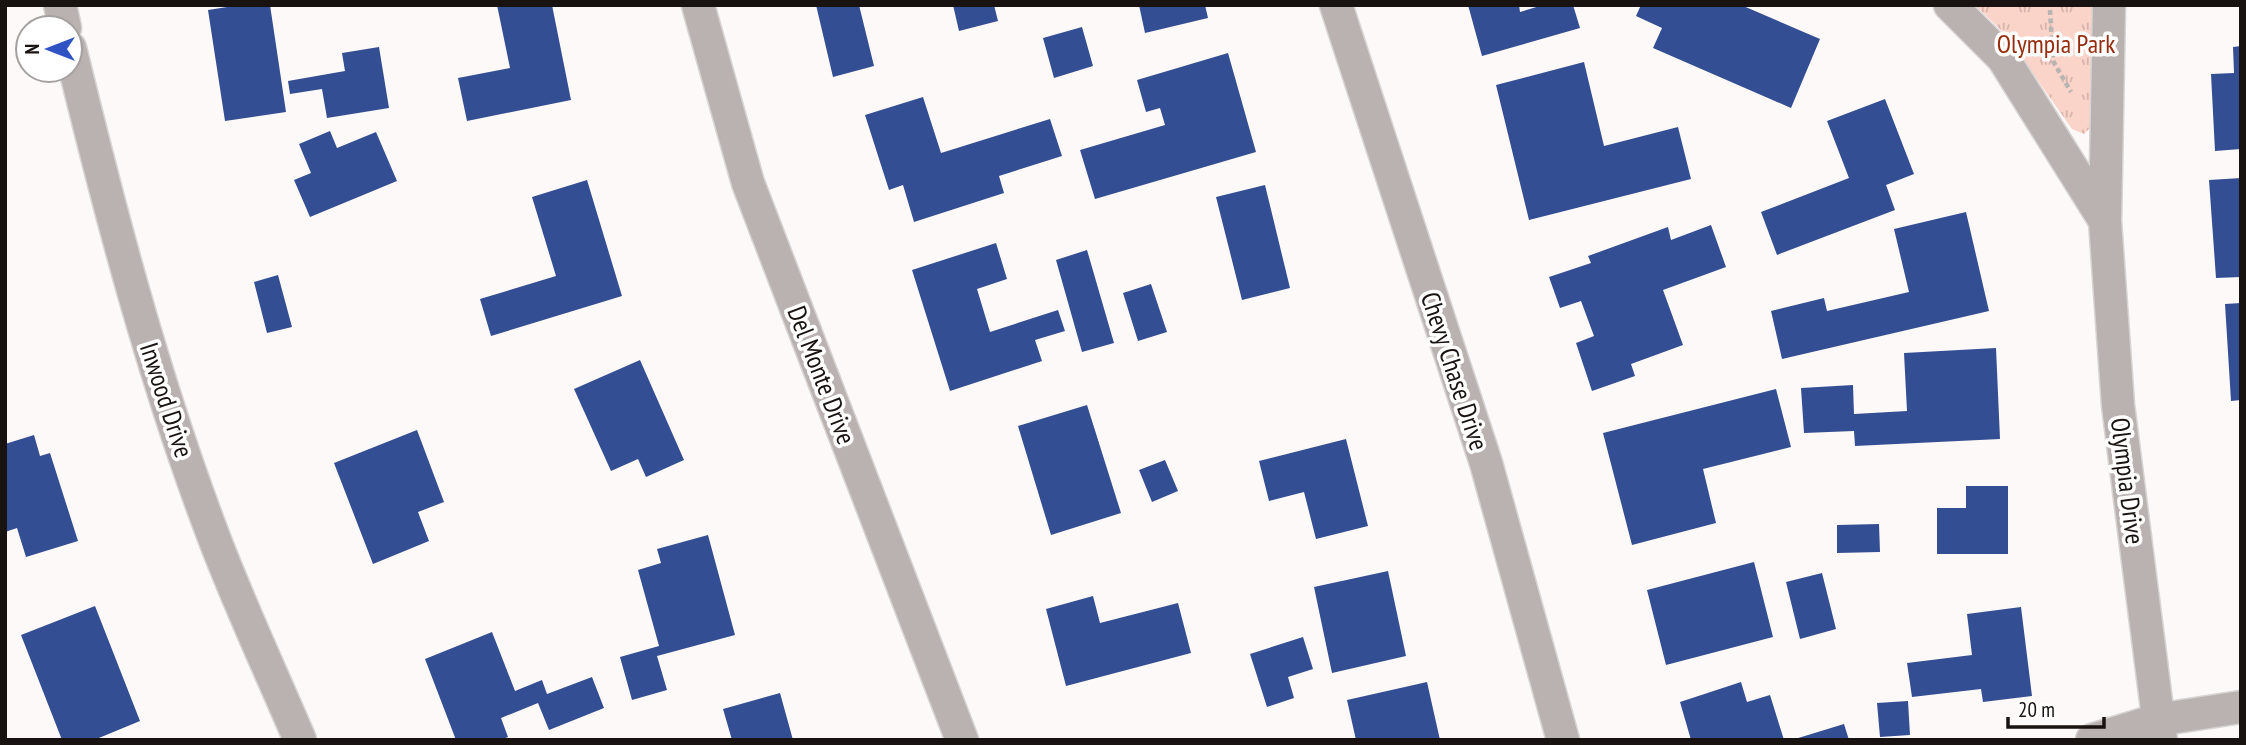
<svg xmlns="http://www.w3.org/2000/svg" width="2246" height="745" font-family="'PT Sans Narrow',sans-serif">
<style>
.grass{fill:url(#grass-tufts)}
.building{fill:#344e93}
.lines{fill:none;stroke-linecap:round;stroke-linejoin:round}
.minor-casing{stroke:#d8d4d3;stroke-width:35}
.path{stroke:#b8b4b2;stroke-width:4.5;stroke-dasharray:5 3.5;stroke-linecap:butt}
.minor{stroke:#bab2b0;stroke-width:32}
.labels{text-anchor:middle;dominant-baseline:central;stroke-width:7;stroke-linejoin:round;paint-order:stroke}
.park-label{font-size:26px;fill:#962c0e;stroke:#fff}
.street-label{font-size:26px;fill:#181210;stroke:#fff}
</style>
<defs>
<pattern id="grass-tufts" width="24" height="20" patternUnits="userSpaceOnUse" patternTransform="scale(1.75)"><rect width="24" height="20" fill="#fad3c9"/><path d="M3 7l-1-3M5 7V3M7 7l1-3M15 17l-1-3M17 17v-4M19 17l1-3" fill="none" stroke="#d6b4ac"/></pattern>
</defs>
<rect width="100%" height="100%" fill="#fdf9f8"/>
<path class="grass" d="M 1975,5 L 2092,5 L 2093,125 L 2084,134 L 2072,129 L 2006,35 Z"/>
<path class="building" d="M 240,5 L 270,5 L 286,112 L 225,121 L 208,10 Z
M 497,5 L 552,5 L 571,100 L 467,121 L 458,78 L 510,68 Z
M 816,5 L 859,5 L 874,66 L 833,77 Z
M 953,5 L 994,5 L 998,21 L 959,31 Z
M 1139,5 L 1205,5 L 1208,18 L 1145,33 Z
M 1468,5 L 1519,5 L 1520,12 L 1543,5 L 1573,5 L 1580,28 L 1482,56 Z
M 1641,5 L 1741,5 L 1820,39 L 1791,108 L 1653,48 L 1662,28 L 1636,16 Z
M 1082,27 L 1093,66 L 1054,78 L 1043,38 Z
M 2241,46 L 2241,149 L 2215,151 L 2211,74 L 2234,73 L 2233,47 Z
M 379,47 L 389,108 L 327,118 L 322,89 L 290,94 L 288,81 L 345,71 L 342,53 Z
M 1228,53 L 1256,152 L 1095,199 L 1080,150 L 1165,125 L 1160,108 L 1146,112 L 1137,80 Z
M 1584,62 L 1604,146 L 1678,127 L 1691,179 L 1529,220 L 1496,85 Z
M 923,97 L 941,153 L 1050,119 L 1062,156 L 999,176 L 1004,193 L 914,222 L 903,185 L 889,190 L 865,115 Z
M 1885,99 L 1914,174 L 1886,185 L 1895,210 L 1777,255 L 1761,212 L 1849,178 L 1827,121 Z
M 330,131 L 337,148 L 376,132 L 397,181 L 310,217 L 294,180 L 311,173 L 299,144 Z
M 2241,178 L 2241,277 L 2216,278 L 2209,180 Z
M 587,180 L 622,296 L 491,336 L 480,299 L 556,276 L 532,197 Z
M 1265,185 L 1290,288 L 1242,300 L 1216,197 Z
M 1966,212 L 1989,311 L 1782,359 L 1771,311 L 1824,298 L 1827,311 L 1909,292 L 1894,229 Z
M 1711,225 L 1726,267 L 1663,290 L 1683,345 L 1631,364 L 1635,376 L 1592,391 L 1576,343 L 1594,336 L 1581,301 L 1560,308 L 1549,277 L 1591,263 L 1588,256 L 1668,227 L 1671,240 Z
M 996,243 L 1007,279 L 977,289 L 990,332 L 1058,310 L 1065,331 L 1035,340 L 1042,361 L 950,391 L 912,270 Z
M 1087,250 L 1114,343 L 1082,352 L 1056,260 Z
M 278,275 L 292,327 L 267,333 L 254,282 Z
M 1151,284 L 1167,332 L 1138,341 L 1123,293 Z
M 2241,303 L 2241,400 L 2231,401 L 2225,304 Z
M 1996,348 L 2000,439 L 1855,446 L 1854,431 L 1804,433 L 1801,388 L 1853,385 L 1854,414 L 1907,411 L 1904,353 Z
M 640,360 L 684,460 L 646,477 L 638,459 L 611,471 L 574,389 Z
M 1776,389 L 1791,447 L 1703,469 L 1716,523 L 1632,545 L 1603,433 Z
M 1087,405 L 1121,513 L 1051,535 L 1018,426 Z
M 417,430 L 444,502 L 418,512 L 429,541 L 373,564 L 334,463 Z
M 34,435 L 40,456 L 50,453 L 78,541 L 26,557 L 17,528 L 5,532 L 5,444 Z
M 1346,439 L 1368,526 L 1316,539 L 1304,492 L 1269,501 L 1259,461 Z
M 1165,460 L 1178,491 L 1152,502 L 1139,470 Z
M 1966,486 L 2008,486 L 2008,554 L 1937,554 L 1937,508 L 1966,508 Z
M 1879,524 L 1880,552 L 1837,553 L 1837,525 Z
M 708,535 L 735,635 L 657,656 L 667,690 L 632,700 L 620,657 L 659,646 L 638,570 L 661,563 L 657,549 Z
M 1754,562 L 1773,637 L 1666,665 L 1647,590 Z
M 1388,571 L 1406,656 L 1332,673 L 1314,587 Z
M 1822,573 L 1836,629 L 1800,639 L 1786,582 Z
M 1093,596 L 1100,623 L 1178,603 L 1191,653 L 1066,686 L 1046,609 Z
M 95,606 L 140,721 L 94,740 L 62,740 L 21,635 Z
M 2021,607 L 2032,696 L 1983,702 L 1981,689 L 1912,697 L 1907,663 L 1972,655 L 1967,614 Z
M 492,632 L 515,691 L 542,680 L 547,694 L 592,677 L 604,708 L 549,730 L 538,703 L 501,718 L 508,737 L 501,740 L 456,740 L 425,659 Z
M 1303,637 L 1313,669 L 1288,677 L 1294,698 L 1267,707 L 1250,654 Z
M 1427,682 L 1440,740 L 1356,740 L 1347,700 Z
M 1741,682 L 1747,702 L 1770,695 L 1784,740 L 1691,740 L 1680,702 Z
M 780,693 L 793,740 L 732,740 L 723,709 Z
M 1908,701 L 1910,735 L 1880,737 L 1877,703 Z
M 1844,724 L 1849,740 L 1795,740 L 1795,739 Z"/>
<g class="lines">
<g class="minor-casing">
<path id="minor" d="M 60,5 L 65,28
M 698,5 L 748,183 L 962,740
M 1336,5 L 1486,463 L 1563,740
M 1950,5 L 2003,58 L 2105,221 L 2118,405 L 2161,740
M 70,48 C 110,212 153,377 213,535 C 239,604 271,672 300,740
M 2105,221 L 2109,5
M 2092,740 L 2157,720 L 2241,707"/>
</g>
<path class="path" d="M 2050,10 L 2053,61 L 2071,92"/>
<use href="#minor" class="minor"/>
</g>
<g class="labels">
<g class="park-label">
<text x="2056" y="43">Olympia Park</text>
</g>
<g class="street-label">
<text transform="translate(1455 371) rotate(72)">Chevy Chase Drive</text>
<text transform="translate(822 375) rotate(69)">Del Monte Drive</text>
<text transform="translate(167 400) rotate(72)">Inwood Drive</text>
<text transform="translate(2128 481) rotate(83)">Olympia Drive</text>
</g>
</g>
<rect width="2246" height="745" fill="none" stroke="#181210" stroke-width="14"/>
<g transform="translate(49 49) rotate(270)"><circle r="33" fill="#ffffff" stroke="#a3a09f" stroke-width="2"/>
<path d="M0-5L12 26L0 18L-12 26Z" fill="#3053c3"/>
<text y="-10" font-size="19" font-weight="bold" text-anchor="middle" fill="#181210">N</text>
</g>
<path d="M2008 717v10h96v-10" fill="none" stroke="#181210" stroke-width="3.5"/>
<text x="2018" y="717" font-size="21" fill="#181210" stroke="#ffffff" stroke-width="5" paint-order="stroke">20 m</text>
</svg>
